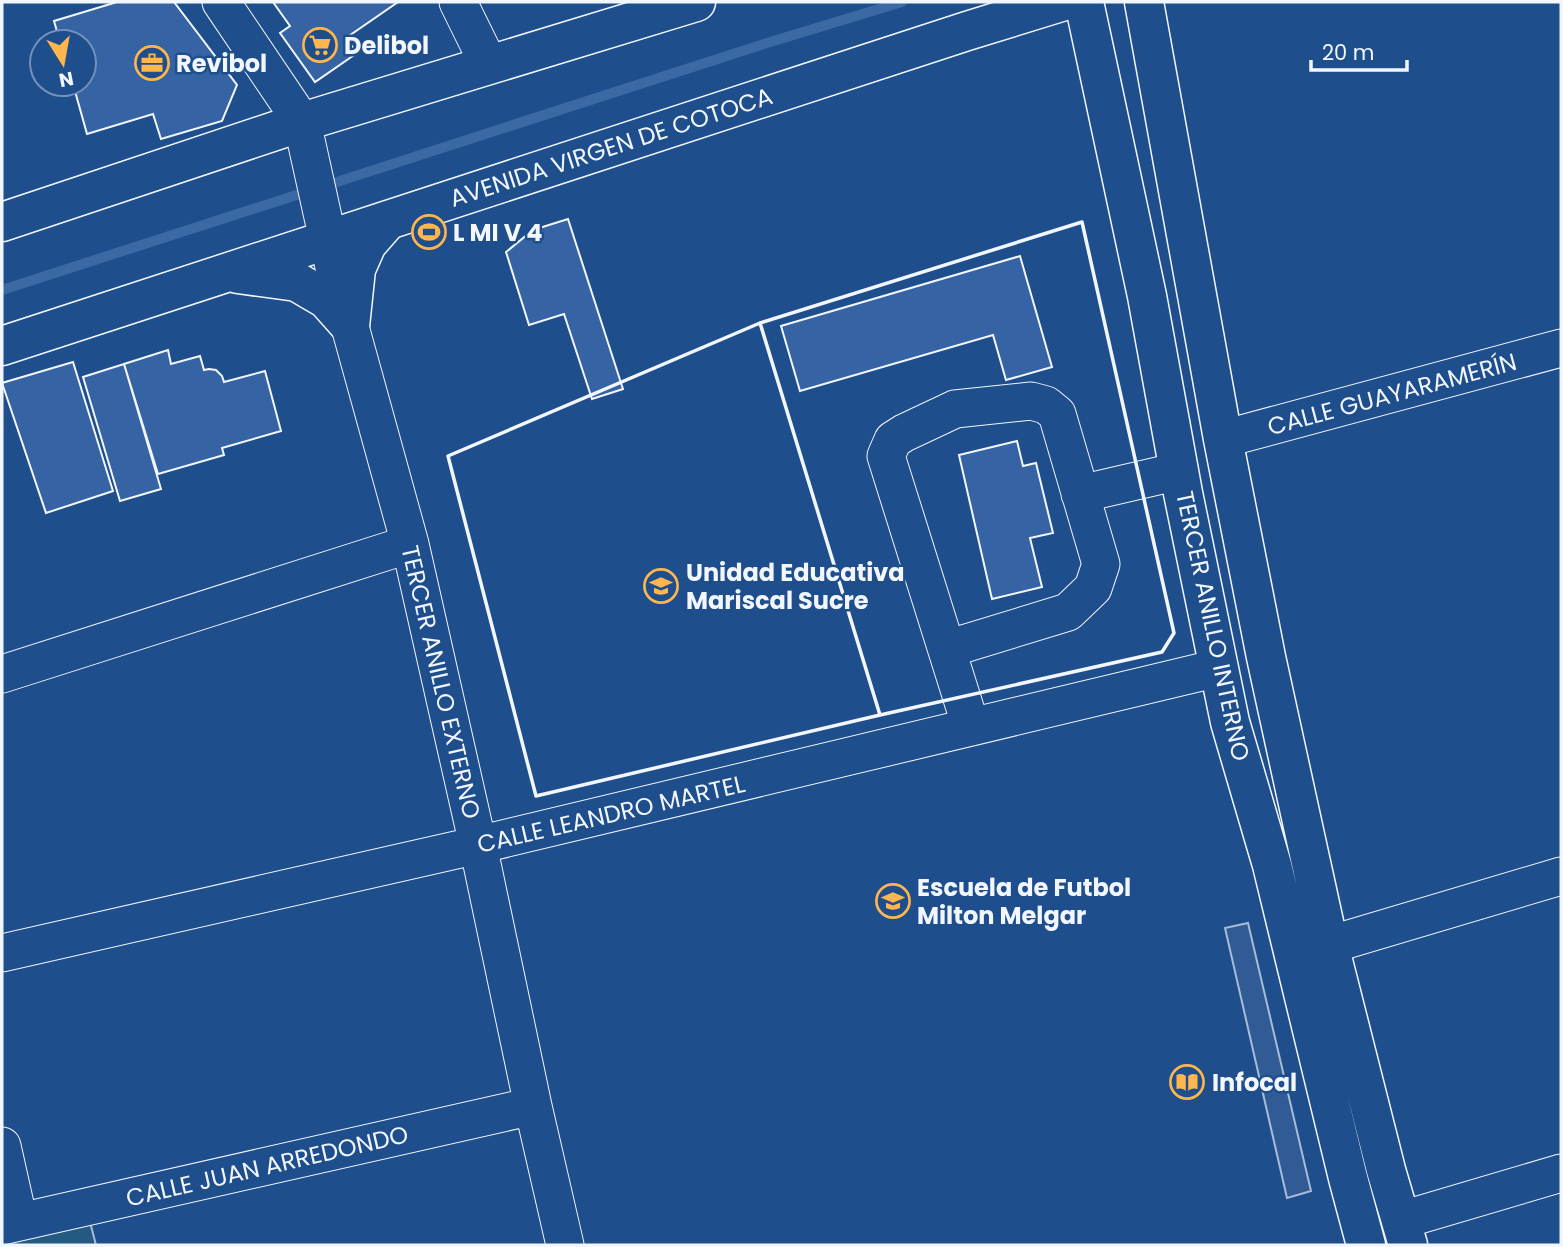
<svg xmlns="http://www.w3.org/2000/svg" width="1563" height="1247" font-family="Poppins,sans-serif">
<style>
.green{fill:#245a82;stroke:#a8bbd7;stroke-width:2}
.parking{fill:#305b95;stroke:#a8bbd7;stroke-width:2}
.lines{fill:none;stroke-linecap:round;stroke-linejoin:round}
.stream{stroke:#3b69a3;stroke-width:10}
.building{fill:#3563a3;stroke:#f2f6ff;stroke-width:2}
.minor-casing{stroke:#f2f6ff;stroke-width:39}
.major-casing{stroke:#f2f6ff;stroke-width:41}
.minor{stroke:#1f4e8c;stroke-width:37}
.major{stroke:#1f4e8c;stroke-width:38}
.wall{stroke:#f2f6ff;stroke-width:3.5}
.labels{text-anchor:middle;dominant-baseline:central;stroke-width:5;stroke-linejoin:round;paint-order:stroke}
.poi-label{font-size:24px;font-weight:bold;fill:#f2f6ff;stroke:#1f4e8c;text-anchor:start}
.street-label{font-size:24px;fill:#f2f6ff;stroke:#1f4e8c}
</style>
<rect width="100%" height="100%" fill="#1f4e8c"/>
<path class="green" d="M 90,1222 L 96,1245 L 2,1245 L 2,1243 Z"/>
<path class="parking" d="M 1248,923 L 1311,1191 L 1287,1198 L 1225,928 Z"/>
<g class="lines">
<path class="stream" d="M 2,290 L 767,43 L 902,2"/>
</g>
<path class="building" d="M 117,2 L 174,2 L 237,85 L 222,121 L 161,139 L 153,114 L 87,134 L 73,84 L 84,84 L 84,42 L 60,42 L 54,21 Z
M 273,2 L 398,2 L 346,38 L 357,53 L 315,82 L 280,33 L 290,26 Z
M 568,219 L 623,389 L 592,399 L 564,314 L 529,325 L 506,252 L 533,230 Z
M 1020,256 L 1052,367 L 1006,380 L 993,335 L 800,391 L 781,326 Z
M 168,350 L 171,364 L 200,356 L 204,370 L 209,369 L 216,370 L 222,376 L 224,382 L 265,371 L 281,431 L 222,448 L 224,455 L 158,474 L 124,364 Z
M 73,362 L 113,491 L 46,513 L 2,383 Z
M 124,364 L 161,489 L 120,501 L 83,377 Z
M 1017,441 L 1023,466 L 1036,463 L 1053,533 L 1030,538 L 1042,587 L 992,599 L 959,455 Z"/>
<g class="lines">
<g class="minor-casing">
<path id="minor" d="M 221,2 L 302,122 L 336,276 L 410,544 L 478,845 L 533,1106 L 565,1245
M 458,2 L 489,65
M 1223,439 L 1561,348
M 1080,494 L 1179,471
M 947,649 L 1068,612 L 1093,588 L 1101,564 L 1057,414 L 1046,405 L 1031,401 L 955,409 L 904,433 L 893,440 L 886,456 L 971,727
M 2,674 L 410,544
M 1329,945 L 1561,876
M 2,953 L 478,845 L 1218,668
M 2,1146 L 19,1222
M 1402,1220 L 1561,1173
M 2,1226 L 533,1106"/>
</g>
<g class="major-casing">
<path id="major" d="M 1084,2 L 1147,296 L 1183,493 L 1230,722 L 1272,865 L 1348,1178 L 1366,1245
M 1144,2 L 1223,439 L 1266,657 L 1329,945 L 1386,1170 L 1408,1245
M 2,222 L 302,122 L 696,2
M 238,274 L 297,282 L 326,299 L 350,326
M 350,326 L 356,269 L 367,244 L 388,220
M 2,346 L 967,31 L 1061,2"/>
</g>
<use href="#minor" class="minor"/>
<use href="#major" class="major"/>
<path class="wall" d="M 1082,222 L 1174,633 L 1162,652 L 880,715 L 760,323 Z
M 760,323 L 880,715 L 536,796 L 448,456 Z"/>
</g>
<defs>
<g id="supermarket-ring" transform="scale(1.75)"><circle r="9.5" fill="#1f4e8c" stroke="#ffb74d" stroke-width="1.5"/><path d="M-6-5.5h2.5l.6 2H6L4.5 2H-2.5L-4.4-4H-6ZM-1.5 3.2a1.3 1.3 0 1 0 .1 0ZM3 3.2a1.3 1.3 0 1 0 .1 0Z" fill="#ffb74d"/></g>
<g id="office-ring" transform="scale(1.75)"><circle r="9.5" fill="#1f4e8c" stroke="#ffb74d" stroke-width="1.5"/><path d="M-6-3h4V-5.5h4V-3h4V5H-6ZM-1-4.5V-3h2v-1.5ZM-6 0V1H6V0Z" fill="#ffb74d"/></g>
<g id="stadium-ring" transform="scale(1.75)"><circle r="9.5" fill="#1f4e8c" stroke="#ffb74d" stroke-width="1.5"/><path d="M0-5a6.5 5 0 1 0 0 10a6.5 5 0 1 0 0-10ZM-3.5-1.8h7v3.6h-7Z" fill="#ffb74d"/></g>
<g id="school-ring" transform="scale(1.75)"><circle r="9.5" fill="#1f4e8c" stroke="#ffb74d" stroke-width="1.5"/><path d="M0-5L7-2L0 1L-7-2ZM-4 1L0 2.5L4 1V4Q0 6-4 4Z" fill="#ffb74d"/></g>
<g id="library-ring" transform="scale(1.75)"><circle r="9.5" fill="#1f4e8c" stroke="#ffb74d" stroke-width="1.5"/><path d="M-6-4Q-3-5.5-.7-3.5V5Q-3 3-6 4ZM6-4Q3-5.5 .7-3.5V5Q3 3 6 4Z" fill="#ffb74d"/></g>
</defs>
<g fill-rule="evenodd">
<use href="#supermarket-ring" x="320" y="45"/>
<use href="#office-ring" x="152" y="63"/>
<use href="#stadium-ring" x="429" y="232"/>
<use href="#school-ring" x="661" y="586"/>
<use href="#school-ring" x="893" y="901"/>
<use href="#library-ring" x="1187" y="1082"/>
</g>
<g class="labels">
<g class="poi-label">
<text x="344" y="45">Delibol</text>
<text x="176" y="63">Revibol</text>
<text x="453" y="232">L MI V 4</text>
<text x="686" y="572">Unidad Educativa<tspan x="686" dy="28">Mariscal Sucre</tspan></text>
<text x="917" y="887">Escuela de Futbol<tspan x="917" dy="28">Milton Melgar</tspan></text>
<text x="1212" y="1082">Infocal</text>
</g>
<g class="street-label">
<text transform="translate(611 147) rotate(-18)">AVENIDA VIRGEN DE COTOCA</text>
<text transform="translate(1392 394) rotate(-15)">CALLE GUAYARAMERÍN</text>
<text transform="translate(1213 626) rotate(78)">TERCER ANILLO INTERNO</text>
<text transform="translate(441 682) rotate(77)">TERCER ANILLO EXTERNO</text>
<text transform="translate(611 814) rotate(-13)">CALLE LEANDRO MARTEL</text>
<text transform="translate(267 1166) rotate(-13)">CALLE JUAN ARREDONDO</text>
</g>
</g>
<rect width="1563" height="1247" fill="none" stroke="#f2f6ff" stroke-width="7"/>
<g transform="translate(63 63) rotate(169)"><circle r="33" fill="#1f4e8c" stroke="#7391ba" stroke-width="2"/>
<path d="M0-5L12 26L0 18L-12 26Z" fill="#ffb74d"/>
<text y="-10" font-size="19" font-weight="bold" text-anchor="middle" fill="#f2f6ff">N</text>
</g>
<path d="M1311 60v10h96v-10" fill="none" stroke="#f2f6ff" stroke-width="3.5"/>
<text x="1322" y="60" font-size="21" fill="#f2f6ff" stroke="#1f4e8c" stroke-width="5" paint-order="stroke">20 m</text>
</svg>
